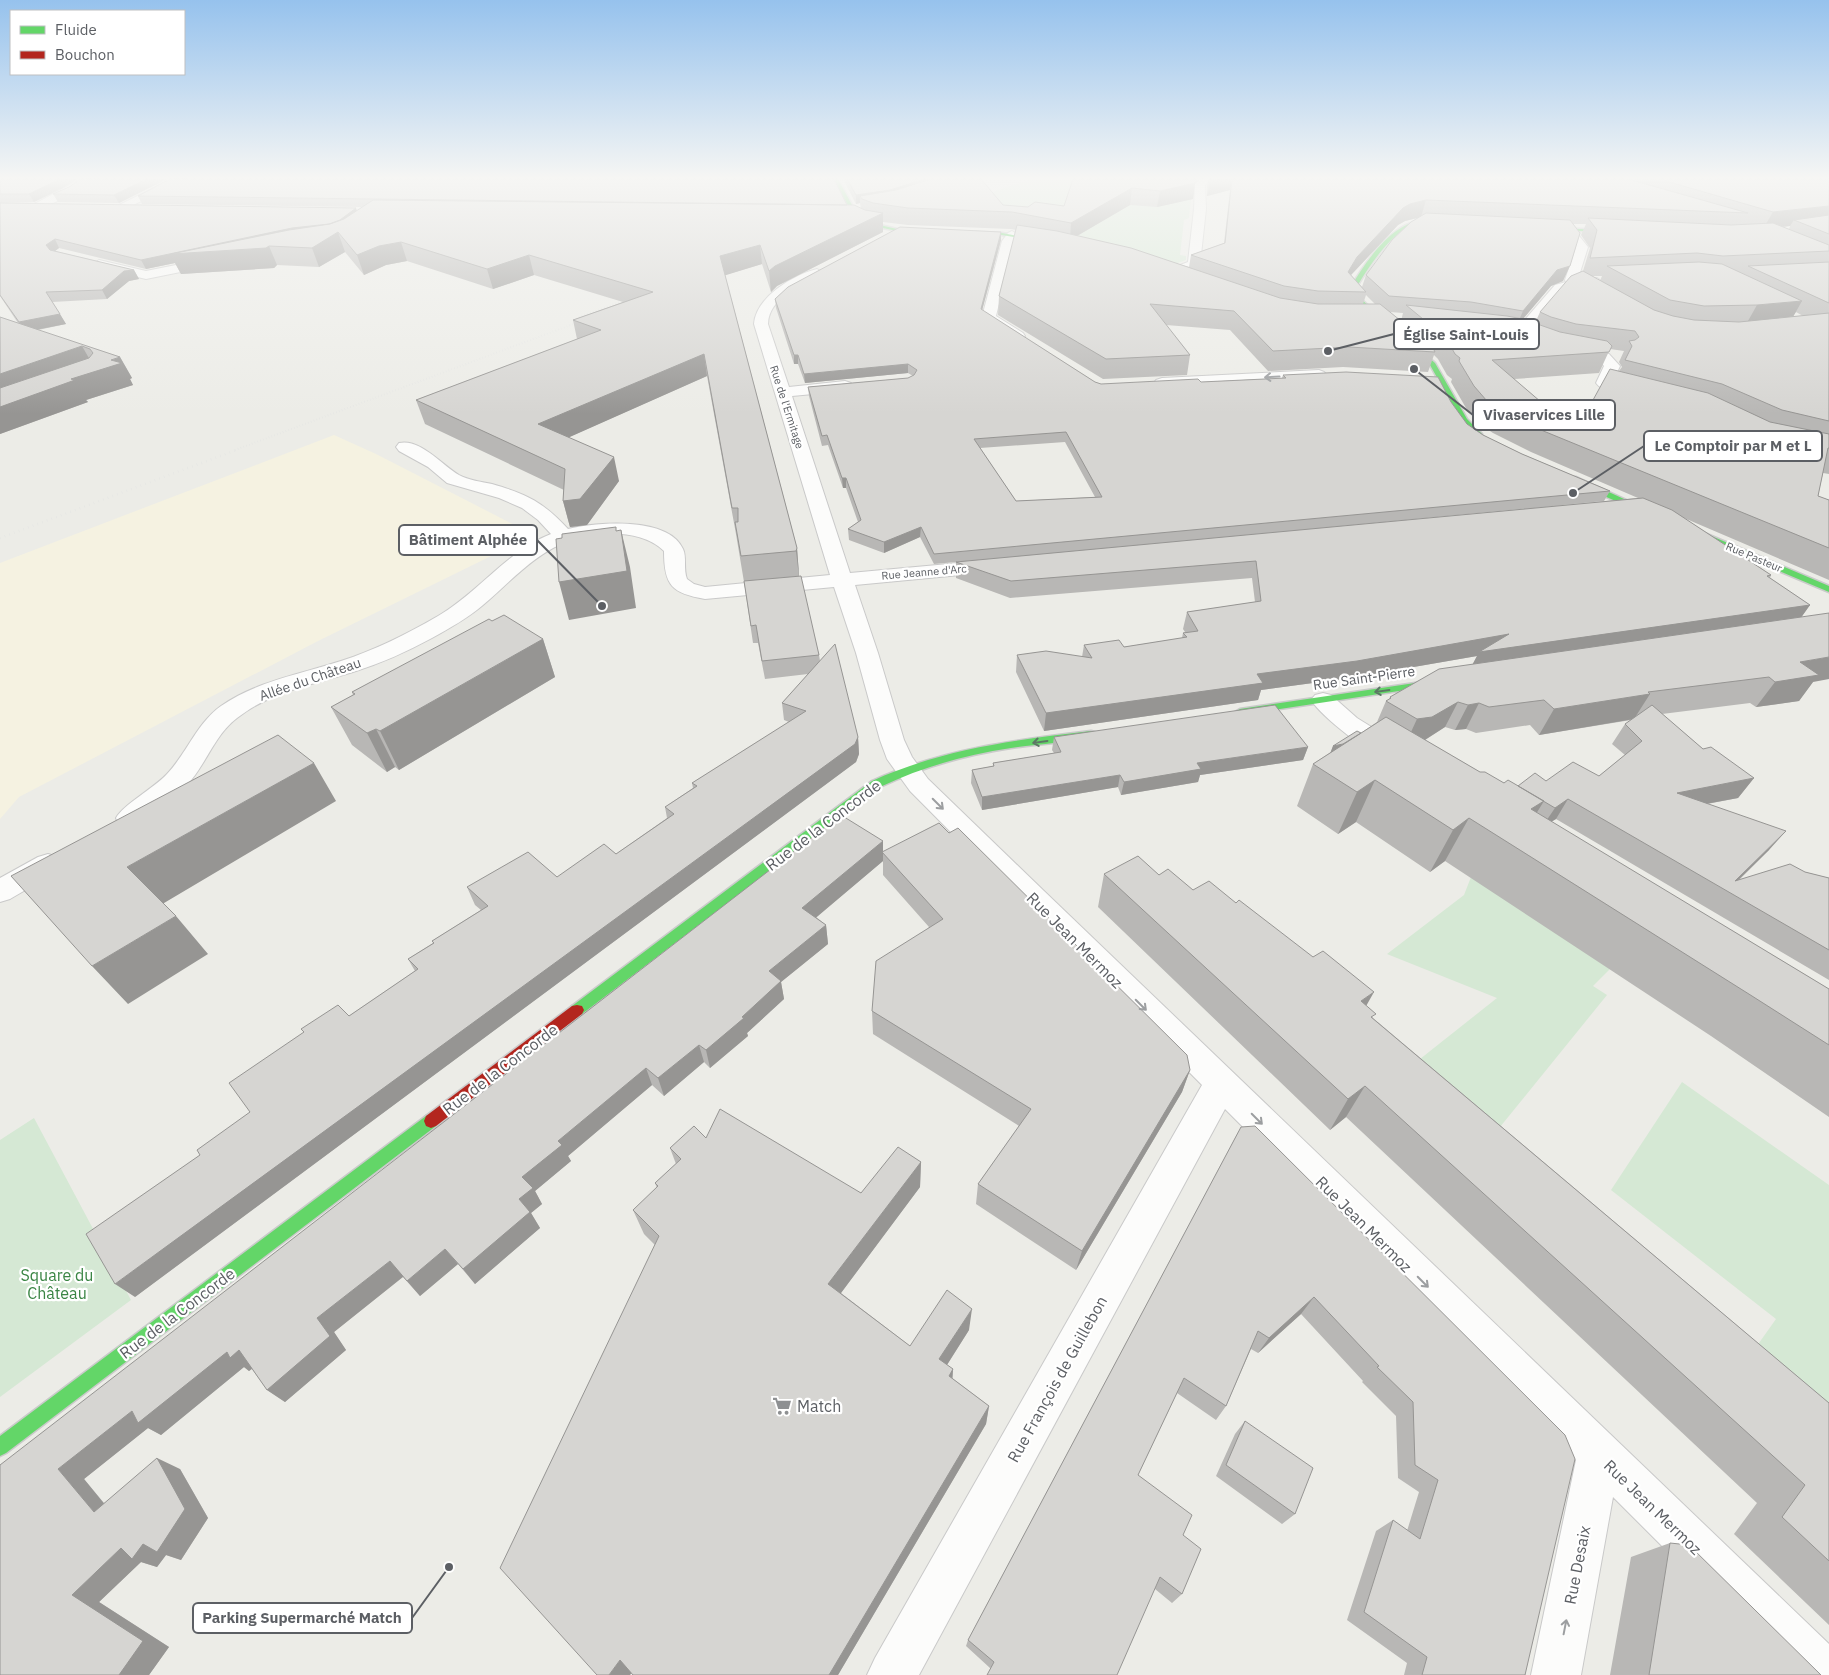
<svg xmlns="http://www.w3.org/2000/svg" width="1829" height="1675" font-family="'IBM Plex Sans',sans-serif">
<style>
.commercial{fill:#f5f2e1}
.green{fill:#d5e8d4}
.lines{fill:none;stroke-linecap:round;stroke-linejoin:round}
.street-casing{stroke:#c9c9c9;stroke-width:2}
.fast-casing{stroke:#cacaca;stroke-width:3}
.jam-casing{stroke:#cacaca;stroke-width:3}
.street{fill:#fcfcfb;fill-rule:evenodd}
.fast{fill:#63d668;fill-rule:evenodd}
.jam{fill:#b3261e;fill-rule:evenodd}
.rail-far1{stroke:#e3e4e3;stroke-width:2;stroke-dasharray:0.5 2.5;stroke-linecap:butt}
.rail{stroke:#e3e4e3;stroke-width:2.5;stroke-dasharray:0.5 4.5;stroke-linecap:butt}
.wall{fill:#b8b7b5;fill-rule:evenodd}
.shaded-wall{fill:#969593}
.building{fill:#d6d5d2;stroke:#969593;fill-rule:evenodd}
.oneway{stroke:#9c9ea0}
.oneway2{stroke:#5d7765}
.labels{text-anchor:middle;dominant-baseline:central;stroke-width:4.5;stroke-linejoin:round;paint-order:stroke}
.far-street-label{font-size:11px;fill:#5c5f64;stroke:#fff}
.street-label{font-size:14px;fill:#5c5f64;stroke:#fff}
.near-street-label{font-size:16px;fill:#5c5f64;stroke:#fff}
.near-park-label{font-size:16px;fill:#3a8544;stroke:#fff}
.near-poi-label{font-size:16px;fill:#5c5f64;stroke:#fff;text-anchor:start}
.leader{fill:none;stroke:#5c5f64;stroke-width:2}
.callout-dot{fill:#5c5f64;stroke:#fff;stroke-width:2}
.callout{fill:#fff;stroke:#5c5f64;stroke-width:2}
.callout-label{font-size:15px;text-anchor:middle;font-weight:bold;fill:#5c5f64}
</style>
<rect width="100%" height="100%" fill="#ecece7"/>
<path class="commercial" d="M 334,435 L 376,454 L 534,535 L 318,641 L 19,797 L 0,819 L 0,563 Z"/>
<path class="green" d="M 1032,179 L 1193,179 L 1189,218 L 1184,220 L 1180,255 L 1186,256 L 1186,260 L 1175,264 L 943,208 Z
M 1471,877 L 1610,969 L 1593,986 L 1607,995 L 1500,1127 L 1391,1082 L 1497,998 L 1387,954 L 1464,895 Z
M 1682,1082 L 1829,1185 L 1829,1479 L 1732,1381 L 1776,1319 L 1611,1190 Z
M 34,1118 L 131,1300 L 0,1397 L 0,1140 Z"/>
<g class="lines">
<g class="street-casing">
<path id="street" d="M 81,179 L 94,179 C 85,187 40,213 29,210 L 27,208 Z
M 172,179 L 186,179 L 121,211 L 113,211 L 111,209 Z
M 1200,179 L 1212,179 L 1205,185 L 1206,209 L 1200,264 L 1198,267 L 1177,276 L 1167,276 L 1166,273 L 1167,270 L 1188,262 L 1194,209 L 1195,184 Z
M 1568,226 L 1572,227 L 1588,247 L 1578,279 L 1597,278 L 1603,282 L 1602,285 L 1590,286 L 1596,291 L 1589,295 L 1574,288 L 1565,291 L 1525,337 L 1515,337 L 1513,334 L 1515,331 L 1555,285 L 1566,282 L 1565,280 L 1576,247 L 1562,229 Z
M 1012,231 L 1018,235 L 1014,241 L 996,316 L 1023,333 L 1025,336 L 1023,339 L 1013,339 L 982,317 L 1002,241 L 1008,233 Z
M 216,257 L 222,261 L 220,264 L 146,279 L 95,267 L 93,264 L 99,260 L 146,271 Z
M 817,269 L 823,273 L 822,276 C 801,286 769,297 768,324 L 789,387 L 845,381 L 851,383 L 853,386 L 851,389 L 845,391 L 792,396 L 850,573 L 992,560 L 999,562 L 1002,566 L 999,570 L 992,572 L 855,585 L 878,653 L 904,740 L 912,757 L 928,779 L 1044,891 L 1829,1644 L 1829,1675 L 1791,1675 L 1613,1497 L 1581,1675 L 1531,1675 L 1576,1460 L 1225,1109 L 919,1675 L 867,1675 L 875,1658 L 1202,1085 L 910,791 L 887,759 L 880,740 L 856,653 L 834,587 L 705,599 C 672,593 664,586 664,551 C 641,529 599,531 571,540 C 536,552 510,582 483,605 C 468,618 450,628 432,638 C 408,651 382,663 356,671 C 316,684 271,691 237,718 C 216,734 208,759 192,779 C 182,793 168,805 154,815 C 142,823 134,829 119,825 L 116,818 C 123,805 154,788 167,774 C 187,753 197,723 221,706 C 257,681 301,674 341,661 C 375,650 407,634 438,616 C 478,593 507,551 551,534 L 538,520 L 522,508 L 499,498 L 447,483 L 428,467 L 399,451 L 396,447 L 399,443 C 420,438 442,465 459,475 C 468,480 482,482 492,484 C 527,494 543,502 568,529 C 596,522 668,516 683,549 C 687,557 683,569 687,579 L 694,584 L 705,587 L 830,575 L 754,324 C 756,297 793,275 817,269 Z
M 1604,353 L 1609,354 L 1620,366 L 1613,381 L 1629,388 L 1631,391 L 1629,394 C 1619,397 1602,391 1596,383 L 1604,366 L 1597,357 L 1599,354 Z
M 1319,370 L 1324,372 L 1327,375 L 1324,378 L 1162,388 L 1156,386 L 1154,383 L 1156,380 L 1162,378 Z
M 1323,693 L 1331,695 L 1357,718 L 1402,746 L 1406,752 L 1402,758 C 1398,759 1395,760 1391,760 C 1371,756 1322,717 1311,700 L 1315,695 Z
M 48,854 L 58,857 L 62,864 L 58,871 L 10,899 L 0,902 L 0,878 L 38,857 Z"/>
</g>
<g class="fast-casing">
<path id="fast" d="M 834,179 L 838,179 L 859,218 L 867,222 L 897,229 L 1002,233 L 1052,242 L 1050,243 L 1002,235 L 897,231 L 864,224 L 855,219 Z
M 1422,220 L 1446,222 C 1438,226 1426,222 1416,224 C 1392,230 1368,268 1356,288 L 1357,295 L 1373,310 L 1368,311 L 1352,296 L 1350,288 C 1366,262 1389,225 1422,220 Z
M 1538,227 L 1621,231 L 1623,232 L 1621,233 L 1540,229 Z
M 1401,337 L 1405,337 L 1435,363 L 1467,419 L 1482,434 L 1482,436 L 1478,436 L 1461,420 L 1430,365 L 1401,339 Z
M 1570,477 L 1576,477 L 1659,515 L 1652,517 L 1570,481 Z
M 1689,529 L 1695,529 L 1829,586 L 1829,592 L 1689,533 Z
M 1442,679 L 1447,682 L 1445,684 L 1240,715 L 1235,712 L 1240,709 Z
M 1091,731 L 1095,732 L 1096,734 L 1095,736 C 1068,743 1038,744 1011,748 C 965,755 922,767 880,787 L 582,1014 L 577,1015 L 572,1014 L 570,1010 L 572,1006 L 872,781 C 942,749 1015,740 1091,731 Z
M 431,1114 L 436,1116 L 438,1121 L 436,1126 L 6,1453 L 0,1456 L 0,1436 L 426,1116 Z"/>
</g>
<g class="jam-casing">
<path id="jam" d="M 577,1005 L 582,1006 L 584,1010 L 582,1014 L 436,1126 L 431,1128 L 426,1126 L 424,1121 L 426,1116 L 572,1006 Z"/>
</g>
<use href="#street" class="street"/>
<use href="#fast" class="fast"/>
<use href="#jam" class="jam"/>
<path class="rail-far1" d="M 973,188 L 1001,179
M 579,317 L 633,297
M 235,450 L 587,319"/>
<path class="rail" d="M 0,538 L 239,449"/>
</g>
<path class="wall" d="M 0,179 L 63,188 L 34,202 L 0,203 Z
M 167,179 L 119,203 L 58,202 L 53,194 L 69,187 Z
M 843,179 L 981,179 L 1003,205 L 1028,207 L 1064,206 L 1073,179 L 1195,181 L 1193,199 L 1157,207 L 1130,205 L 1077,236 L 1189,267 L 1191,255 L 1224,243 L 1230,190 L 1207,196 L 1207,186 L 1208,179 L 1829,179 L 1829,474 L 1823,473 L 1818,496 L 1829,500 L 1829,580 L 1684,518 L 1771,575 L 1770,578 L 1810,605 L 1801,617 L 1813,682 L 1799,701 L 1756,707 L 1750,703 L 1662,714 L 1703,749 L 1754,778 L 1738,798 L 1707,804 L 1769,850 L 1739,880 L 1805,872 L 1829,878 L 1829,980 L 1556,819 L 1551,822 L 1829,989 L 1829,1117 L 1711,1036 L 1445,861 L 1430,872 L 1356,822 L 1338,834 L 1297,806 L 1313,764 L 1331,752 L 1333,746 L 1361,733 L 1377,722 L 1386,701 L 1389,699 L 1390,697 L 1473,664 L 1477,656 L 1350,678 L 1261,690 L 1258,700 L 1044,731 L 1016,672 L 1017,655 L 1082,657 L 1084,645 L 1124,647 L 1182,638 L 1183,633 L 1185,632 L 1183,629 L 1187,612 L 1255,602 L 1252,578 L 1010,598 L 956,578 L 956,562 L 934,564 L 920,537 L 884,553 L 849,540 L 848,529 L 858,522 L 846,488 L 843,488 L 828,445 L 822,446 L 809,396 L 808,387 L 908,378 L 913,376 L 908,373 L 805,383 L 798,364 L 794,364 L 776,308 L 775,299 L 1001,232 L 1001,240 L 982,310 L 1095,382 L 1101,384 L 1201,382 L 1282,378 L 1283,375 L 1451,402 L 1467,424 L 1483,435 L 1522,454 L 1610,491 L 1604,501 L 1259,534 L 1638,498 L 1531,452 L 1493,433 L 1478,423 L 1466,408 L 1451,382 L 1452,379 L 1447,375 L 1438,359 L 1434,355 L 1428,372 L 1343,367 L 1268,371 L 1230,330 L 1166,325 L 1190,355 L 1187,375 L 1103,379 L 998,315 L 999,296 L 1016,230 L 1011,229 L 908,225 L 883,222 L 883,232 L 777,286 L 771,292 L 762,264 L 725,275 L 797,548 L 799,576 L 819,655 L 820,661 L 858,737 L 859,754 L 856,762 L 135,1297 L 200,1155 L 250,1112 L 349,1016 L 415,971 L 408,959 L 433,943 L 432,941 L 481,910 L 475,905 L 467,887 L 557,877 L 616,854 L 667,818 L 665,807 L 693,788 L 692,783 L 789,722 L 784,720 L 782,703 L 808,674 L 765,679 L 758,643 L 753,643 L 744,582 L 736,534 L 707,376 L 569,437 L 619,481 L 587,525 L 570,527 L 563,501 L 564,490 L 425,424 L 416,400 L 577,339 L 573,320 L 623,302 L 534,275 L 493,289 L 407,261 L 386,265 L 364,275 L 345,252 L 319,267 L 277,265 L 274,268 L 181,274 L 175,263 L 146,269 L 59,248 L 55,251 L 134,270 L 139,279 L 129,281 L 107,299 L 52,302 L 66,324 L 38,330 L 120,357 L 132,378 L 130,379 L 133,385 L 86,400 L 88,402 L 0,434 L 0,317 L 18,323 L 0,296 L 0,203 L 356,211 L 362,207 L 142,204 L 138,196 L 847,205 L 861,208 L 860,203 L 856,204 ZM 1417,218 L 1366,275 L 1362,287 L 1351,275 L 1398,225 L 1405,221 ZM 1573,224 L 1586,224 L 1581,235 L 1590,248 L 1583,271 L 1540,312 L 1535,323 L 1523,319 L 1551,286 L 1563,281 ZM 1790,226 L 1789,229 L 1783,227 ZM 1592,276 L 1602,276 L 1600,281 ZM 1366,295 L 1375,304 L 1363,304 ZM 1390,312 L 1403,313 L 1401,321 ZM 1796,312 L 1803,316 L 1793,316 ZM 1610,349 L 1624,351 L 1619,362 L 1622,367 L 1619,371 L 1587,411 L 1562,420 L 1514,379 L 1599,373 ZM 1065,442 L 1095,497 L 1016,501 L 980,448 ZM 1631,720 L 1625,724 L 1612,744 L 1625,755 L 1599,776 L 1546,781 L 1518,786 L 1504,783 L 1480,772 L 1425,740 L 1445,727 L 1455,730 L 1466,729 L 1476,733 L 1530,725 L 1539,735 Z
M 492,621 L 543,639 L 555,677 L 399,770 L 395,767 L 387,772 L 352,745 L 331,707 L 353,695 L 352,692 Z
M 1054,737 L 1308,747 L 1303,760 L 1200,775 L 1198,782 L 1121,795 L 1118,787 L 982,810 L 971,783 L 972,770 L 993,766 L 993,763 L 1054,753 L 1052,750 Z
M 883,841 L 883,851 L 1190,1070 L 1182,1092 L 1076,1270 L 976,1204 L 978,1184 L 1019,1126 L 873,1034 L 872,1011 L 929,927 L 883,875 L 883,861 L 816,917 L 826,925 L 828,944 L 781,982 L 784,999 L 747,1033 L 748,1036 L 710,1068 L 704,1062 L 664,1096 L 652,1085 L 568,1156 L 571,1161 L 535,1191 L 542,1204 L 531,1213 L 540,1228 L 475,1284 L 458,1264 L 420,1296 L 403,1277 L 334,1332 L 346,1350 L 285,1402 L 267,1390 L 252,1369 L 249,1371 L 244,1367 L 161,1435 L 148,1428 L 84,1479 L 104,1503 L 180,1469 L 208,1518 L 181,1560 L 166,1555 L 157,1567 L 141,1562 L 99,1602 L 169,1647 L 149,1675 L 0,1675 L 0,1465 Z
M 1104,874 L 1159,875 L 1193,890 L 1236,903 L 1366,1006 L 1373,1018 L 1829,1403 L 1829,1625 L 1734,1534 L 1757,1503 L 1346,1117 L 1330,1130 L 1098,907 Z
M 1241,1127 L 1565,1435 L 1525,1675 L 1404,1675 L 1407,1663 L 1347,1620 L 1376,1531 L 1393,1520 L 1407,1531 L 1419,1492 L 1398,1478 L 1396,1416 L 1362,1382 L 1363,1381 L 1301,1314 L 1258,1353 L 1251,1349 L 1226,1406 L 1216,1420 L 1177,1393 L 1138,1475 L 1183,1535 L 1182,1594 L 1172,1603 L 1155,1589 L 990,1668 L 966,1646 L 968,1640 Z
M 706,1138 L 861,1193 L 921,1162 L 920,1187 L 841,1293 L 910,1346 L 969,1330 L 947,1365 L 953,1369 L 952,1378 L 989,1406 L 986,1424 L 838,1675 L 633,1675 L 631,1673 L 630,1675 L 655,1245 L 644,1234 L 633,1210 L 657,1188 L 655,1183 L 676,1164 L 670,1148 Z
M 1245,1421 L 1295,1514 L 1282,1524 L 1216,1476 L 1235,1434 Z
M 1670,1543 L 1821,1675 L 1610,1675 L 1631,1557 Z"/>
<path class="shaded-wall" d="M 60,179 L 77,179 L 63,188 L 34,202 L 29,194 Z
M 147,179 L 167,179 L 119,203 L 114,195 Z
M 925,179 L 951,179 L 891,198 L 860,196 L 860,203 L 856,204 L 856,195 Z
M 1210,179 L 1232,179 L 1230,190 L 1207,196 Z
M 1195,183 L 1193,199 L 1157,207 L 1160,191 Z
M 1132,188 L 1130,205 L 1070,240 L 1071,223 Z
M 1426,200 L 1421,217 L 1405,221 L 1398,225 L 1351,275 L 1348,272 L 1357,257 L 1403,208 L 1410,204 Z
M 1829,206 L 1829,222 L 1794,220 L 1790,226 L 1763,229 L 1773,212 Z
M 356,208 L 359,217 L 269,246 L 277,265 L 274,268 L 181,274 L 175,263 L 146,269 L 141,260 Z
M 883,213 L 883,232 L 777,286 L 771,292 L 769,271 L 775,266 Z
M 338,232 L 345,252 L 319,267 L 312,248 Z
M 1001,232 L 1001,240 L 980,318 L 981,309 Z
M 55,239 L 59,248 L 51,254 L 46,245 Z
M 401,242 L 407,261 L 386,265 L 364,275 L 357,255 L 379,246 Z
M 760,245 L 762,264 L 723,276 L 720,256 Z
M 529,255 L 534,275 L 493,289 L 487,269 Z
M 1570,266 L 1563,281 L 1551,286 L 1516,327 L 1523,311 L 1557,270 Z
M 134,270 L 139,279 L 129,281 L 107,299 L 102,290 L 124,271 Z
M 1802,301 L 1789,324 L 1744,328 L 1757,305 Z
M 60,314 L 66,324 L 25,332 L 19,322 Z
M 82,346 L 94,367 L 0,401 L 0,374 Z
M 704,354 L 707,376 L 545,448 L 538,424 Z
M 794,355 L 798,355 L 798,364 L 794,364 Z
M 120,357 L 132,378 L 130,379 L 133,385 L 86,400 L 88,402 L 0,434 L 0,407 Z
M 908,364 L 908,373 L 805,383 L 804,374 Z
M 614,457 L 619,481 L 587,525 L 570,527 L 563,501 Z
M 842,478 L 846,478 L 846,488 L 843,488 Z
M 921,527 L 920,537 L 884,553 L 884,542 Z
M 621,530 L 630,567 L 636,608 L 569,620 L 559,582 Z
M 797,548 L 799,574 L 799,577 L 796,551 Z
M 1810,605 L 1798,622 L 1470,669 L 1477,656 L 1350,678 L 1261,690 L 1258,700 L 1044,731 L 1046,713 L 1257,674 L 1509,634 Z
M 543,639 L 555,677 L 399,770 L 380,731 Z
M 1829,657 L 1829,679 L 1813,682 L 1799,701 L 1756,707 L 1775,682 L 1800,662 Z
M 1650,694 L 1634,719 L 1539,735 L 1554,709 Z
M 1458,702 L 1445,727 L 1420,743 L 1405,745 L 1417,719 Z
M 1479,703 L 1466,729 L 1455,730 L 1468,705 Z
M 376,729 L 395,767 L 387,772 L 367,733 Z
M 858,737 L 859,754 L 856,762 L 135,1297 L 115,1284 Z
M 1372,740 L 1329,756 L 1333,746 Z
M 1308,747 L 1303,760 L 1200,775 L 1198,782 L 1121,795 L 1124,782 L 1197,763 Z
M 314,763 L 336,801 L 159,906 L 127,867 Z
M 1120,775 L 1118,787 L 982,810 L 982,797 Z
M 1754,778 L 1738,798 L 1662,812 L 1677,793 Z
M 1375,780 L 1356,822 L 1338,834 L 1357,792 Z
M 1568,799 L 1556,819 L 1542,827 L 1555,808 Z
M 1544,801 L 1518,843 L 1531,809 Z
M 1469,818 L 1445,861 L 1430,872 L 1453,830 Z
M 1786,831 L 1769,850 L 1727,891 L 1735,881 Z
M 883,841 L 883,861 L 805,927 L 802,908 Z
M 176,916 L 208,954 L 128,1004 L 92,966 Z
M 826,925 L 828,944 L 781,982 L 784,999 L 747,1033 L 748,1036 L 710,1068 L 706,1050 L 742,1017 L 769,971 Z
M 1374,992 L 1356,1024 L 1361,1001 Z
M 699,1045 L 704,1062 L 664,1096 L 658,1078 Z
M 646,1068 L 652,1085 L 568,1156 L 571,1161 L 535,1191 L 542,1204 L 531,1213 L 540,1228 L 475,1284 L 463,1269 L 519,1199 L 522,1177 L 558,1141 Z
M 1190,1070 L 1182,1092 L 1076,1270 L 1082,1251 Z
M 1365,1086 L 1346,1117 L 1330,1130 L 1348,1099 Z
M 921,1162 L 920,1187 L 832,1305 L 828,1284 Z
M 445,1249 L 458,1264 L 420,1296 L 407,1281 Z
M 390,1261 L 404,1276 L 334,1332 L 346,1350 L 285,1402 L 267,1390 L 317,1318 Z
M 1314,1297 L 1301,1314 L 1258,1353 L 1269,1338 Z
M 972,1309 L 969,1330 L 938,1379 L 939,1359 Z
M 239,1350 L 258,1364 L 249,1371 L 244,1367 L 161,1435 L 148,1428 L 84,1479 L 119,1522 L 94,1512 L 58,1469 L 132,1411 L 227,1352 Z
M 953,1369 L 952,1388 L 949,1376 Z
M 989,1406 L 986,1424 L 838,1675 L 829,1675 Z
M 157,1458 L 180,1469 L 208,1518 L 181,1560 L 166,1555 L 157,1567 L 141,1562 L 99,1602 L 169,1647 L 149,1675 L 119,1675 L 72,1595 L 121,1548 Z
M 620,1660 L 635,1668 L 630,1675 L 609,1675 Z"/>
<path class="building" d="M 0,179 L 60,179 L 29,194 L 0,194 Z
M 81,179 L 147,179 L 114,195 L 53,194 L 69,187 Z
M 170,179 L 834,179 L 847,205 L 138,196 Z
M 847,179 L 925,179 L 890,190 L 856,195 Z
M 931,179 L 981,179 L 1003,205 L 1028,207 L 1035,202 L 1064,206 L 1073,179 L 1196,179 L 1195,183 L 1160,191 L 1132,188 L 1071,223 L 1012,212 L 908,208 L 873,203 L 862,199 L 860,196 L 896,190 Z
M 1232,179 L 1628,179 L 1748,213 L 1426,200 L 1410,204 L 1403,208 L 1357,257 L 1348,272 L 1366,292 L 1318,291 L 1284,286 L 1191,255 L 1225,243 Z
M 1659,179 L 1829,179 L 1829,206 L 1773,212 Z
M 373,200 L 854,205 L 865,210 L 883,213 L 775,266 L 769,271 L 760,245 L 720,256 L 797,548 L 796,551 L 741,556 L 735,522 L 738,522 L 738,508 L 732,508 L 704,354 L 538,424 L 614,457 L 580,499 L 563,501 L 565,469 L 416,400 L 601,330 L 573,320 L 653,292 L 529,255 L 487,269 L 401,242 L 379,246 L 357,255 L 338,232 L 312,248 L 269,246 L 266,248 L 171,254 L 289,230 L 330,224 L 344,219 Z
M 0,203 L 356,208 L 340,220 L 329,224 L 292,228 L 141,260 L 55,239 L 46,245 L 50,250 L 134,270 L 124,271 L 102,290 L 46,292 L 60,314 L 19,322 L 0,295 Z
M 1426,213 L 1570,220 L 1580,233 L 1570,266 L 1557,270 L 1523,311 L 1471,302 L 1389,296 L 1366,275 L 1392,240 L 1411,222 Z
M 1829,215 L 1829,234 L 1794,220 Z
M 1588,218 L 1731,225 L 1773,223 L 1829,245 L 1829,251 L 1723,256 L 1697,253 L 1590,258 L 1597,230 Z
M 1017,225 L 1057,231 L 1131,248 L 1280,298 L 1318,304 L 1380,304 L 1432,346 L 1435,352 L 1349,347 L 1273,351 L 1234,311 L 1150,304 L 1190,355 L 1106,359 L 999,296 Z
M 900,227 L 1001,232 L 981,309 L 1095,382 L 1101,384 L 1198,379 L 1201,382 L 1286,378 L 1283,375 L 1346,372 L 1438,377 L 1451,402 L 1467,424 L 1483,435 L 1522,454 L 1610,491 L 934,554 L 921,527 L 884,542 L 848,529 L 861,520 L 846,478 L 842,478 L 827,435 L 822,436 L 808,387 L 908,378 L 914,375 L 917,370 L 908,364 L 804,374 L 798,355 L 794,355 L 775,299 L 788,287 ZM 1066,432 L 1102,497 L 1016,501 L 974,439 Z
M 1699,262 L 1722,264 L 1802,301 L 1757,305 L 1704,306 L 1670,300 L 1607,266 Z
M 1829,262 L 1829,303 L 1748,266 Z
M 1583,271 L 1654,310 L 1673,316 L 1694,320 L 1739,322 L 1829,313 L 1829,421 L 1782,410 L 1722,384 L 1625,360 L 1632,346 L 1629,341 L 1635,340 L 1639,337 L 1635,331 L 1576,324 L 1551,317 L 1540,312 L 1571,276 Z
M 1406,305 L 1507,316 L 1523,319 L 1560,332 L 1607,341 L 1612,346 L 1609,352 L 1492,360 L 1562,420 L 1587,411 L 1610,369 L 1708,393 L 1770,422 L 1829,434 L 1829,448 L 1828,448 L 1818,496 L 1829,500 L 1829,548 L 1541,430 L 1502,411 L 1487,401 L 1474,386 L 1459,361 L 1460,358 L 1455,354 L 1446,338 Z
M 0,317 L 120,357 L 111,360 L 122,363 L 71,379 L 75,380 L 0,407 L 0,388 L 89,358 L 93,353 L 90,349 L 82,346 L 0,374 Z
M 1643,498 L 1672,510 L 1771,575 L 1767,576 L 1810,605 L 1479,652 L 1509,634 L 1357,661 L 1257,674 L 1263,683 L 1046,713 L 1017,655 L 1046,651 L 1092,658 L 1084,645 L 1119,640 L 1124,647 L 1187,637 L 1183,633 L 1198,631 L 1187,612 L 1261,601 L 1256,561 L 1011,581 L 956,562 Z
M 616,527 L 616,531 L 621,530 L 627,571 L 559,582 L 556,539 L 562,538 L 562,534 Z
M 801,576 L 819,655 L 762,661 L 756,625 L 751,626 L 744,581 Z
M 1829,613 L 1829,657 L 1800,662 L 1819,675 L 1775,682 L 1769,677 L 1648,692 L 1650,694 L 1554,709 L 1544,700 L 1489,707 L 1479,703 L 1468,705 L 1458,702 L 1432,717 L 1417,719 L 1386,701 L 1391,698 L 1390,697 L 1439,669 Z
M 504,615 L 543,639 L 380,731 L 376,729 L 367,733 L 331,707 L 355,694 L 352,692 L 489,619 L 492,621 Z
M 835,644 L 858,737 L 855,744 L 115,1284 L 86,1234 L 200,1155 L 197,1150 L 250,1112 L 229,1083 L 304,1032 L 301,1029 L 338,1005 L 349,1016 L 418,969 L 408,959 L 434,943 L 432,941 L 488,906 L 467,887 L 528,852 L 557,877 L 604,844 L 616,854 L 674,814 L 665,807 L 697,786 L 692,783 L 806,711 L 782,703 Z
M 1275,705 L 1308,747 L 1197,763 L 1201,769 L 1124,782 L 1120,775 L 982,797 L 972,770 L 994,766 L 993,763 L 1061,752 L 1054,737 Z
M 1652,705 L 1703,749 L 1711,747 L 1754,778 L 1677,793 L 1786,831 L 1735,881 L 1790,864 L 1805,872 L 1829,878 L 1829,950 L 1568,799 L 1555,808 L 1518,786 L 1535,773 L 1546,781 L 1573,762 L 1599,776 L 1642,741 L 1625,724 Z
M 1386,717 L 1480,772 L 1485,772 L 1504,783 L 1508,780 L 1544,801 L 1531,809 L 1829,989 L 1829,1045 L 1752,996 L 1469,818 L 1453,830 L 1375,780 L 1357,792 L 1313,764 Z
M 1357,731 L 1361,733 L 1343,744 L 1333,746 Z
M 278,735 L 314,763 L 127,867 L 176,916 L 92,966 L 11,876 Z
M 841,815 L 883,841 L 802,908 L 826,925 L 769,971 L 781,981 L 742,1017 L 744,1018 L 706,1050 L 699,1045 L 658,1078 L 646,1068 L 558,1141 L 562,1145 L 522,1177 L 533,1188 L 519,1199 L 530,1212 L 463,1269 L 445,1249 L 407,1281 L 390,1261 L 317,1318 L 330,1336 L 267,1390 L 239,1350 L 230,1358 L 227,1352 L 138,1423 L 132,1411 L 58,1469 L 94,1512 L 157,1458 L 185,1509 L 157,1552 L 143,1544 L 132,1559 L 121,1548 L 72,1595 L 143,1641 L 119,1675 L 0,1675 L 0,1465 Z
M 939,823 L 949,833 L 958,828 L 1187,1055 L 1190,1070 L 1082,1251 L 978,1184 L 1031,1109 L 872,1011 L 876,961 L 943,919 L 882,852 Z
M 1138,856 L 1159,875 L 1168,869 L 1193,890 L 1209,881 L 1236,903 L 1239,900 L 1313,957 L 1323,951 L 1374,992 L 1361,1001 L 1376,1014 L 1371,1017 L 1829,1403 L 1829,1561 L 1782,1517 L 1805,1485 L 1365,1086 L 1348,1099 L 1104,874 Z
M 720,1109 L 861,1193 L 898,1147 L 921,1162 L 828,1284 L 910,1346 L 947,1290 L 972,1309 L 939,1359 L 953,1369 L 949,1376 L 989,1406 L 829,1675 L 633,1675 L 620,1660 L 609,1675 L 597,1675 L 500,1568 L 659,1236 L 633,1210 L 658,1186 L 655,1183 L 681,1159 L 670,1148 L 694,1126 L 706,1138 Z
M 1255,1126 L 1565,1435 L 1575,1459 L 1525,1675 L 1422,1675 L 1427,1657 L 1364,1612 L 1393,1520 L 1420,1539 L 1438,1480 L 1415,1465 L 1413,1402 L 1377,1367 L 1379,1366 L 1314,1297 L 1269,1338 L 1258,1331 L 1226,1406 L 1184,1378 L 1138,1475 L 1192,1515 L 1183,1535 L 1201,1549 L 1182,1594 L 1160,1577 L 1117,1675 L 987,1675 L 994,1662 L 968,1640 L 1241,1127 Z
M 1245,1421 L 1313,1468 L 1295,1514 L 1226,1465 Z
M 1670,1543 L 1689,1545 L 1821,1675 L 1649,1675 Z"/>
<defs><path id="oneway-shaft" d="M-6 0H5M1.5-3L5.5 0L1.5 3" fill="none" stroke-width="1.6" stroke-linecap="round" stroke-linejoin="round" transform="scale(1.25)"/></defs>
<g class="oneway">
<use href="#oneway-shaft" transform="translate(1272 377) rotate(177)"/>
<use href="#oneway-shaft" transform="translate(938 804) rotate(45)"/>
<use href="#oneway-shaft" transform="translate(1141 1005) rotate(45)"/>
<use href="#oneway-shaft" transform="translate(1257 1119) rotate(45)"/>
<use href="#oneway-shaft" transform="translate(1423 1282) rotate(45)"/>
<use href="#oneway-shaft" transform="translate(1565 1627) rotate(-79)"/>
</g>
<g class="oneway2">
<use href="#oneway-shaft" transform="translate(1382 691) rotate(172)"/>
<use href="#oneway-shaft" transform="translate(1040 742) rotate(172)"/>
</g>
<linearGradient id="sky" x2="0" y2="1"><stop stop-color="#96c2ed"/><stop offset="0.43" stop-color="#f6f6f4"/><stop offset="1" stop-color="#f6f6f4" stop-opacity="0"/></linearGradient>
<rect width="1829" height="414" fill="url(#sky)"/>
<defs>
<g id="supermarket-bare" transform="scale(1.5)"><path d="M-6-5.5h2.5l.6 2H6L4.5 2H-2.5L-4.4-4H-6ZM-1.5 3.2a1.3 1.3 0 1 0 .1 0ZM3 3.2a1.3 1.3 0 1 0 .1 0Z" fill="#8e9092" stroke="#fff" stroke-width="2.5" paint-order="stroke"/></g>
</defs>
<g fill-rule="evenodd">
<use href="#supermarket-bare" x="782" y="1406"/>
</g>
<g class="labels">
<g class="far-street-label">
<text transform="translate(787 407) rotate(72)">Rue de l'Ermitage</text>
<text transform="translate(1754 557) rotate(23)">Rue Pasteur</text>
<text transform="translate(924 572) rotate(-5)">Rue Jeanne d'Arc</text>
</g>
<g class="street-label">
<text transform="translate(1364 678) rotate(-8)">Rue Saint-Pierre</text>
<text transform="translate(310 679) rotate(-19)">Allée du Château</text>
</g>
<g class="near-street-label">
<text transform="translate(823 825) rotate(-37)">Rue de la Concorde</text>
<text transform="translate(1075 940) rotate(45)">Rue Jean Mermoz</text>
<text transform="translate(500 1069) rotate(-37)">Rue de la Concorde</text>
<text transform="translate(1364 1224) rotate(45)">Rue Jean Mermoz</text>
<text transform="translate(177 1313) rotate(-37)">Rue de la Concorde</text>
<text transform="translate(1057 1379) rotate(-61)">Rue François de Guillebon</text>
<text transform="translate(1653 1507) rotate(44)">Rue Jean Mermoz</text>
<text transform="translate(1577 1565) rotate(-79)">Rue Desaix</text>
</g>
<g class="near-park-label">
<text x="57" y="1275">Square du<tspan x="57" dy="18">Château</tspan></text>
</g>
<g class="near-poi-label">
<text x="797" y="1406">Match</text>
</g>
</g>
<path class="leader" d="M1328 351L1394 334M1414 369L1473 415M1573 493L1644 446M602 606L537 540M449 1567L412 1618"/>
<g class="callout-dot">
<circle cx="1328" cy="351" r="5"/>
<circle cx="1414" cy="369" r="5"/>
<circle cx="1573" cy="493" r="5"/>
<circle cx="602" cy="606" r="5"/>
<circle cx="449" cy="1567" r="5"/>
</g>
<g class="callout">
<rect x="1394" y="319" width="145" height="30" rx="5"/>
<rect x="1473" y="400" width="142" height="30" rx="5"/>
<rect x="1644" y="431" width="178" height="30" rx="5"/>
<rect x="399" y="525" width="138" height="30" rx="5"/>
<rect x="193" y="1603" width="219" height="30" rx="5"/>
</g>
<g class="callout-label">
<text x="1466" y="340">Église Saint-Louis</text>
<text x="1544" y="420">Vivaservices Lille</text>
<text x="1733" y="451">Le Comptoir par M et L</text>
<text x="468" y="545">Bâtiment Alphée</text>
<text x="302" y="1623">Parking Supermarché Match</text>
</g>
<rect x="10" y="10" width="175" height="65" fill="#ffffff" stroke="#bebfc1"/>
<rect x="20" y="26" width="25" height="8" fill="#63d668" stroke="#bebfc1"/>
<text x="55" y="35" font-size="15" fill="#5c5f64">Fluide</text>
<rect x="20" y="51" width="25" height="8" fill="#b3261e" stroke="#bebfc1"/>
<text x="55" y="60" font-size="15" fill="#5c5f64">Bouchon</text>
</svg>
